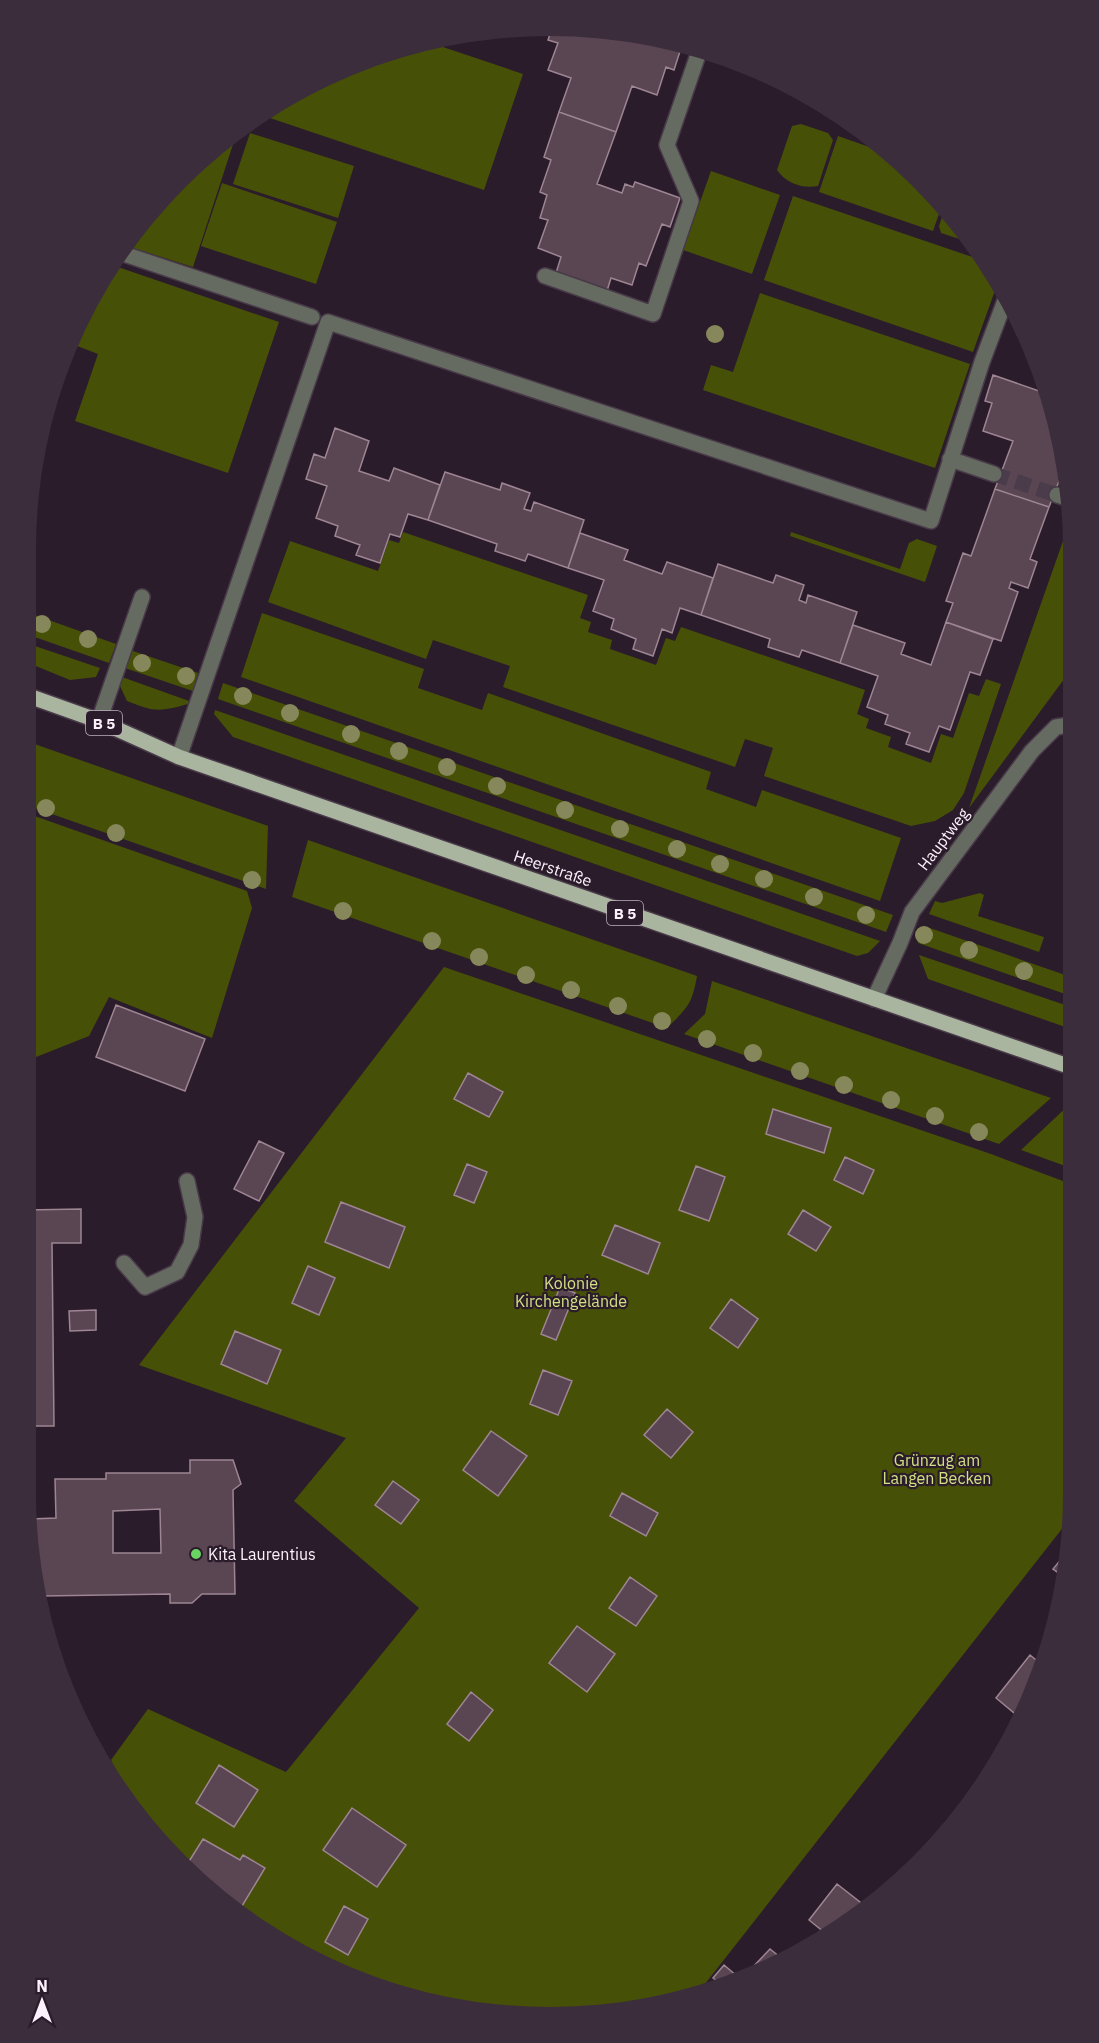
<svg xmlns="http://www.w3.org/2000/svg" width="1099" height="2043" font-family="'IBM Plex Sans',sans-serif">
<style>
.green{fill:#475007}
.building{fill:#5a4552;stroke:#9d8593;stroke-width:1.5;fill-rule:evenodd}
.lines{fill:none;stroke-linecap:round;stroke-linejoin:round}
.minor-tunnel{stroke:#4a3c4a;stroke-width:15;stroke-dasharray:15 8;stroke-linecap:butt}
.minor-casing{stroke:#483a48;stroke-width:18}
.major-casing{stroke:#483a48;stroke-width:18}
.minor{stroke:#666b61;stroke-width:15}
.major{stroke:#aab5a0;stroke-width:15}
.tree{fill:#86885b}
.poi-dot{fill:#69d464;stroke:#2b1c2b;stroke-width:2}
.labels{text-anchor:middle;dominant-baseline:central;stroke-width:4.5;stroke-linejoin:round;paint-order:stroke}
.shield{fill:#2b1c2b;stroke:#bdb1bd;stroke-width:1.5}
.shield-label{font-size:15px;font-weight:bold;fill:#fcf1fc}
.street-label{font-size:16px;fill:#fcf1fc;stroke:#2b1c2b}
.park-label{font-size:16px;fill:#d1e082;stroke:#2b1c2b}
.poi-label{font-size:16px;fill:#fcf1fc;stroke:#2b1c2b;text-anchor:start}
</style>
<rect width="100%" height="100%" fill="#2b1c2b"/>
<path class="green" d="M 425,41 L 523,74 L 484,190 L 261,115 L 317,80 L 414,43 Z
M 801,124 L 828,133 L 833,140 L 818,186 C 802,189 786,183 777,170 L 792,126 Z
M 238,129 L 193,267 L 133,248 L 139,233 L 135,232 L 155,204 L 230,134 Z
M 250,133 L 354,166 L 338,218 L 233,184 Z
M 838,136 L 895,156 L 941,208 L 933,231 L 819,192 Z
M 711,171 L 780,195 L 752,274 L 683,250 Z
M 222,183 L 337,222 L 316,284 L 201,246 Z
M 793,196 L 987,262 L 998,282 L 973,352 L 764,280 Z
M 944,211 L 972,243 L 941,233 L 939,226 Z
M 112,265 L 279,322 L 228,473 L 75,421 L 98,354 L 72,344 L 96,288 Z
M 760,293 L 970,364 L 935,468 L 703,390 L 711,365 L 733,372 Z
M 1069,524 L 1070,671 L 969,808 Z
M 403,532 L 588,595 L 580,618 L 591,622 L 588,632 L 612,640 L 610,649 L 656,665 L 666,638 L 675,641 L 681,627 L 865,690 L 857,714 L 869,719 L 866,728 L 891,737 L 888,747 L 931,763 L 941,734 L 953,738 L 969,693 L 979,696 L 986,679 L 1001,684 L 964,793 L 953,810 L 935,821 L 911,826 L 764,776 L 773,748 L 745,739 L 735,767 L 503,687 L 510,666 L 433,640 L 426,659 L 268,602 L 290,541 L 378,571 L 389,540 L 399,543 Z
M 791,532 L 900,569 L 909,543 L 917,539 L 937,546 L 925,582 L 790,536 Z
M 26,612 L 116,644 L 109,663 L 26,634 Z
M 262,613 L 424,669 L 418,688 L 482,710 L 488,693 L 711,772 L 706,789 L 756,807 L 762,790 L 901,838 L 880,901 L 241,677 Z
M 26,643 L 100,668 L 96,677 L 70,680 L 26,662 Z
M 130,650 L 198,673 L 193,691 L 125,668 Z
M 122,677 L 189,701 L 188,704 C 159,712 154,712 127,701 L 120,686 Z
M 223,683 L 893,915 L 886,932 L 218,699 Z
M 215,710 L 880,941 L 868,953 L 857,956 L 233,737 L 214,714 Z
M 26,741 L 268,826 L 266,889 L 26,805 Z
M 26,813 L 247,891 L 252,908 L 212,1038 L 109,997 L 89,1036 L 26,1061 L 26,981 L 31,966 L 26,964 Z
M 308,840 L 697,976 C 692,1005 687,1008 667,1028 L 292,897 Z
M 980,893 L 984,895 L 978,916 L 1044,937 L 1039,952 L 929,914 L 935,901 L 942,903 Z
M 924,926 L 1071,977 L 1071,996 L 918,943 Z
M 919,955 L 1071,1007 L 1071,1029 L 928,979 Z
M 444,967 L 991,1154 L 1071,1184 L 1072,1516 L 701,1989 L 584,2016 L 414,2000 L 259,1929 L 134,1813 L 111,1760 L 148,1709 L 286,1772 L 419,1608 L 294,1501 L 346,1438 L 139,1365 Z
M 712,981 L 1051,1098 L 999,1144 L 684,1034 L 705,1014 Z
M 1071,1103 L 1071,1168 L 1021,1150 Z"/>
<path class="building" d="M 552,28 L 603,29 L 625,37 L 627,32 L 682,45 L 674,70 L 666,67 L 657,95 L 632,86 L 616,132 L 559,112 L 571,78 L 548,70 L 558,43 L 548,40 Z
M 559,112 L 616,132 L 597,184 L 622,193 L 625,184 L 633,187 L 635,182 L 680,198 L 670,227 L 662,224 L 646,266 L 639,263 L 632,285 L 611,278 L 607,291 L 556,273 L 561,257 L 538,248 L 548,220 L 540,218 L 547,195 L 540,192 L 551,160 L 544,157 Z
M 993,375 L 1045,393 L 1048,402 L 1046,408 L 1050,409 L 1067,472 L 1063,471 L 1049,507 L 995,489 L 1013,441 L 983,431 L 992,403 L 985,401 Z
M 43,418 L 48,420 L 37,451 Z
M 335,428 L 369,441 L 359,471 L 389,481 L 394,468 L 440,485 L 428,520 L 408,514 L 400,537 L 390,534 L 380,563 L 356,555 L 360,545 L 335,536 L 338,526 L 316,518 L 327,486 L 306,479 L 314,454 L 325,458 Z
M 445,472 L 500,490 L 502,483 L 530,493 L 524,509 L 531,511 L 534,502 L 584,520 L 568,568 L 528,554 L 525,561 L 495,551 L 497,544 L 428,520 Z
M 995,489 L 1049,507 L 1030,559 L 1037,562 L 1028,588 L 1011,582 L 1009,588 L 1018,592 L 1001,641 L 946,622 L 953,603 L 946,601 L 963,553 L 971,556 Z
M 580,533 L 628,550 L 624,560 L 662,574 L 667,562 L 713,578 L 701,615 L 680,608 L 672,633 L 662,629 L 653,656 L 633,649 L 636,639 L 611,629 L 614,619 L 593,611 L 604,580 L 568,568 Z
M 718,564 L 773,583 L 776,575 L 804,585 L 799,600 L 806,603 L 808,595 L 857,612 L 840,663 L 802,650 L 799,657 L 768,647 L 770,639 L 701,615 Z
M 946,622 L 993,639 L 980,675 L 970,672 L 950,730 L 939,726 L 929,752 L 906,744 L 910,733 L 885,724 L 888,715 L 867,707 L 878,676 L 840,663 L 853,625 L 905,643 L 901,654 L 931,665 Z
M 116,1005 L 205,1039 L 185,1091 L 96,1057 Z
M 468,1073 L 503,1092 L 489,1117 L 454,1099 Z
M 773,1109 L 831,1128 L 824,1153 L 766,1134 Z
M 259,1141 L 284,1153 L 259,1201 L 234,1189 Z
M 845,1157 L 874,1170 L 863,1194 L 834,1180 Z
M 467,1164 L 487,1172 L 474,1203 L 454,1195 Z
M 696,1166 L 725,1177 L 709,1221 L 679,1210 Z
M 341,1202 L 405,1227 L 389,1268 L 325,1242 Z
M 81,1209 L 81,1243 L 52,1243 L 54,1426 L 26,1426 L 26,1210 Z
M 803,1210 L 831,1227 L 816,1251 L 788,1234 Z
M 615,1225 L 660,1243 L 648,1274 L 602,1255 Z
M 308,1266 L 335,1278 L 319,1315 L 292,1303 Z
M 560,1287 L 575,1293 L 556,1340 L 541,1334 Z
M 731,1299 L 758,1319 L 738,1348 L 710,1328 Z
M 96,1310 L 96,1330 L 70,1331 L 69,1311 Z
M 235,1331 L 281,1350 L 267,1384 L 221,1364 Z
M 543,1370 L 572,1381 L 558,1415 L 530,1404 Z
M 667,1409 L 693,1432 L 671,1458 L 644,1435 Z
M 491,1431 L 527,1456 L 498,1496 L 463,1470 Z
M 190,1460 L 233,1460 L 241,1484 L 233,1490 L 235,1594 L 202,1594 L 192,1603 L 170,1603 L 170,1594 L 42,1596 L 30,1519 L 56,1518 L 55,1479 L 106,1479 L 106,1473 L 190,1473 ZM 160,1509 L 161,1553 L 113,1553 L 113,1511 Z
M 393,1481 L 419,1500 L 401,1524 L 375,1505 Z
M 622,1493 L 658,1513 L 646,1536 L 610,1516 Z
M 1067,1552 L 1068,1553 L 1064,1577 L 1053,1569 Z
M 630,1577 L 657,1596 L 636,1626 L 609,1608 Z
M 577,1626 L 615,1654 L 587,1692 L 549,1663 Z
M 1030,1655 L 1041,1664 L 1019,1717 L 996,1698 Z
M 471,1692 L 493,1710 L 469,1741 L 447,1724 Z
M 219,1765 L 258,1790 L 234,1827 L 196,1803 Z
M 352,1808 L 406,1845 L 377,1887 L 323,1850 Z
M 203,1839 L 240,1860 L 243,1855 L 265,1868 L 239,1911 L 188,1863 Z
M 837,1884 L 865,1906 L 824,1932 L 809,1920 Z
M 344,1906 L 368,1919 L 348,1955 L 325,1942 Z
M 770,1949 L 781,1958 L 755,1975 L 750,1970 Z
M 724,1965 L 737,1976 L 731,1982 L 721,1984 L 713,1978 Z"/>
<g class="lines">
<path class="minor-tunnel" d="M 994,474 L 1057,495"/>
<g class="minor-casing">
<path id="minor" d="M 121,253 L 312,317
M 545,276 L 653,314 L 691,201 L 667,145 L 700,49
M 950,459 L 994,474
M 1057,495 L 1069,499
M 99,721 L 142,597
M 179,757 L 328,322 L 931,521 L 982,362 L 1006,298
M 874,999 L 900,943 L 912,912 L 1032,751 L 1056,727 L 1070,725
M 124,1263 L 145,1287 L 177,1272 L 191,1245 L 195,1217 L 187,1181"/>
</g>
<g class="major-casing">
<path id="major" d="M 26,695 L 99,721 L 179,757 L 1071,1067"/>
</g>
<use href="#minor" class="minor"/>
<use href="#major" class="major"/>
</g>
<g class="tree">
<circle cx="715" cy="334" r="9"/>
<circle cx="42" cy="624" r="9"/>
<circle cx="88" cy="639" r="9"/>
<circle cx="142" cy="663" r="9"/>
<circle cx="186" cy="676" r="9"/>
<circle cx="243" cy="696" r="9"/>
<circle cx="290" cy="713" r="9"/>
<circle cx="351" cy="734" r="9"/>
<circle cx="399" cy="751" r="9"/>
<circle cx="447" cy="767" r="9"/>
<circle cx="497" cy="786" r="9"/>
<circle cx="46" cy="808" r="9"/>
<circle cx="565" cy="810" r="9"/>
<circle cx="620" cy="829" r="9"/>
<circle cx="116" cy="833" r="9"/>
<circle cx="677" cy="849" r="9"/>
<circle cx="720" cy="864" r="9"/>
<circle cx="764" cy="879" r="9"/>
<circle cx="252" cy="880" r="9"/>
<circle cx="814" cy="897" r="9"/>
<circle cx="343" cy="911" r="9"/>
<circle cx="866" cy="915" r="9"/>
<circle cx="924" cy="935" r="9"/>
<circle cx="432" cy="941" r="9"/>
<circle cx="969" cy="950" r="9"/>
<circle cx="479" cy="957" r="9"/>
<circle cx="1024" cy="971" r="9"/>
<circle cx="526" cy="975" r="9"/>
<circle cx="571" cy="990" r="9"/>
<circle cx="618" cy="1006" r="9"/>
<circle cx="662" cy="1021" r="9"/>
<circle cx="707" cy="1039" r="9"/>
<circle cx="753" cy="1053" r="9"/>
<circle cx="800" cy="1071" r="9"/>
<circle cx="844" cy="1085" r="9"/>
<circle cx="891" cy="1100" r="9"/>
<circle cx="935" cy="1116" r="9"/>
<circle cx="979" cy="1132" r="9"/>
</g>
<circle class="poi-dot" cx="196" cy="1554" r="6"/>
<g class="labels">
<g class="shield">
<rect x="86" y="711" width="36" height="24" rx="4.5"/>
<rect x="607" y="901" width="36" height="24" rx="4.5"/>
</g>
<g class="shield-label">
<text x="104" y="723">B 5</text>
<text x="625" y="913">B 5</text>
</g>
<g class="street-label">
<text transform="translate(943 839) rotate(-53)">Hauptweg</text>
<text transform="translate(553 868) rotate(19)">Heerstraße</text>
</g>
<g class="park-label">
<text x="571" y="1283">Kolonie<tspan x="571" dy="18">Kirchengelände</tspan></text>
<text x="937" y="1460">Grünzug am<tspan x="937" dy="18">Langen Becken</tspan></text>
</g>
<g class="poi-label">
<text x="208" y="1554">Kita Laurentius</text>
</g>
</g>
<path d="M0 0H1099V2043H0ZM549 36H550A513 513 0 0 1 1063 549V1494A513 513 0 0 1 550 2007H549A513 513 0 0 1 36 1494V549A513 513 0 0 1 549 36Z" fill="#3c2d3c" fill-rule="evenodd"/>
<g transform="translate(42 2001)" stroke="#2b1c2b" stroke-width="4.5" paint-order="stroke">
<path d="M0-4.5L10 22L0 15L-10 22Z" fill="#fcf1fc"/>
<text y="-9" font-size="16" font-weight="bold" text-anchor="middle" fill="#fcf1fc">N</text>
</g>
</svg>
